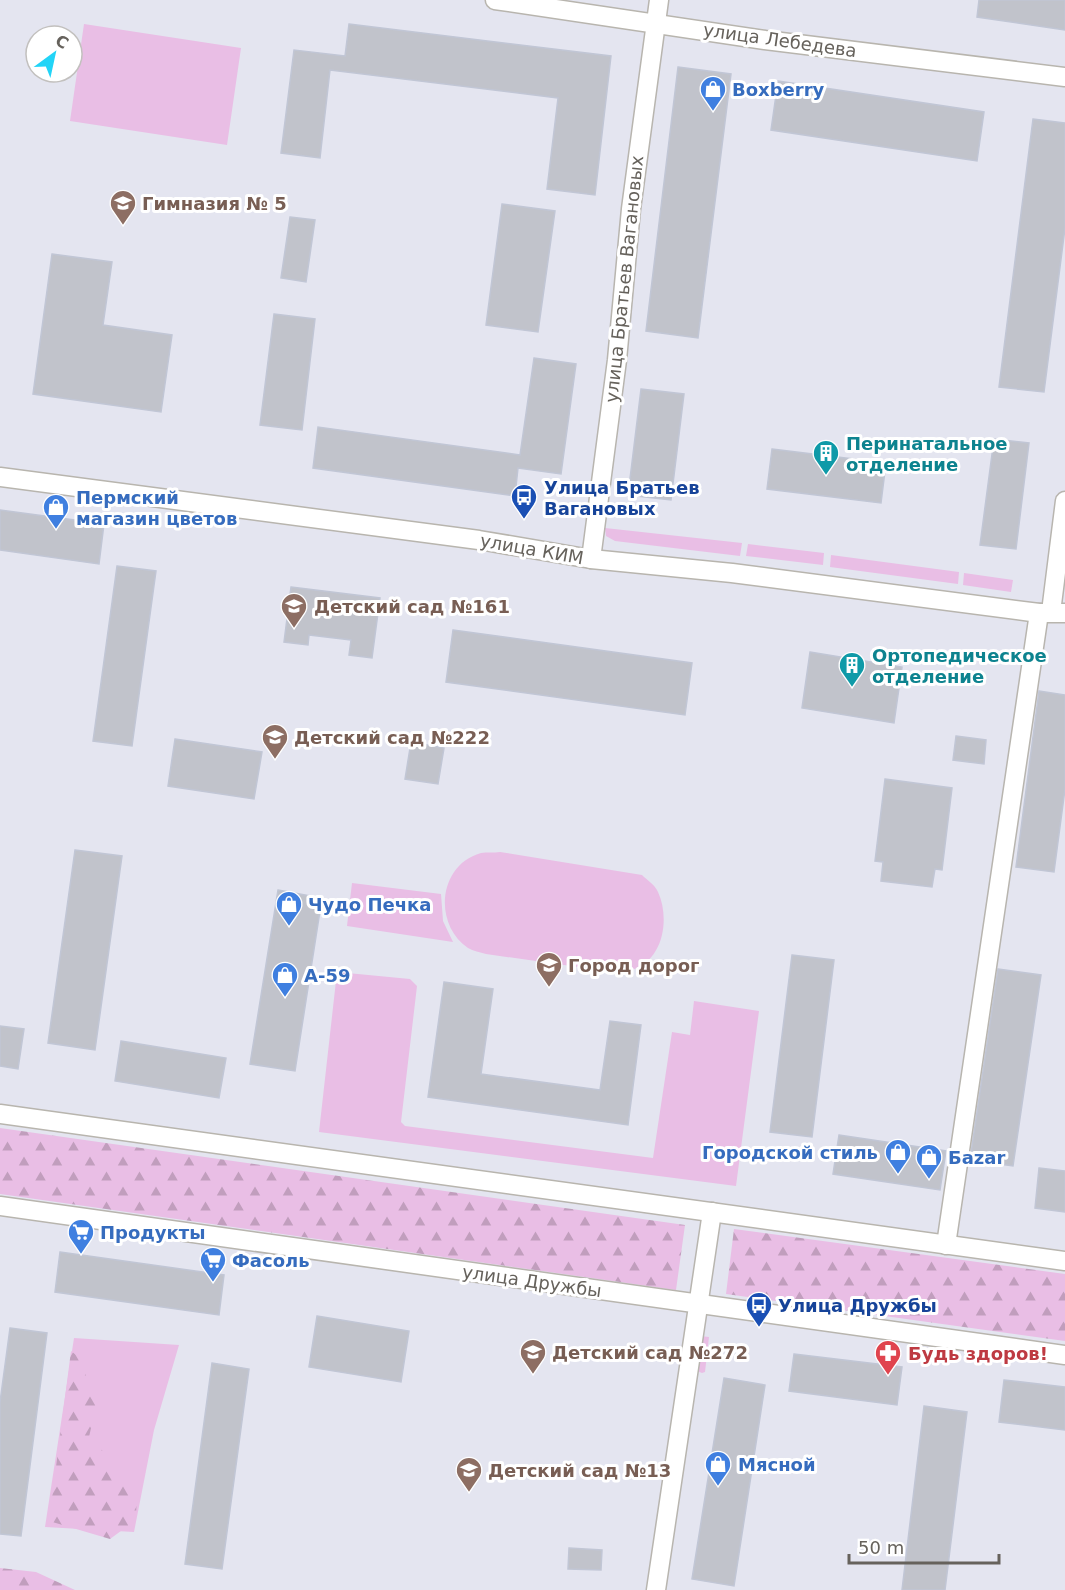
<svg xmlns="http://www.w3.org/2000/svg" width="1065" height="1590" font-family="'DejaVu Sans',sans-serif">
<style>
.green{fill:#e9bee5}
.forest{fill:url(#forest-firs)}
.building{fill:#c1c3cb;stroke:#c1c6d5;stroke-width:1.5}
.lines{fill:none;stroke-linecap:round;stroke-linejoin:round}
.street-casing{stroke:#b8b5af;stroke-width:21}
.secondary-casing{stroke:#b8b5ae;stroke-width:21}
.street{stroke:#fff;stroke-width:18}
.secondary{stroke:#fff;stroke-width:18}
.labels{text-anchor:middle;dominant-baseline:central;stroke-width:6;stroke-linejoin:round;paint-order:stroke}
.street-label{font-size:18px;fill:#66625c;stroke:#fff}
.shop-label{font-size:18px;font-weight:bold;fill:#366cbe;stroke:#fff;text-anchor:start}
.education-label{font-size:18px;font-weight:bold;fill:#785e54;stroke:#fff;text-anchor:start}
.culture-label{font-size:18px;font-weight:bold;fill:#0d838f;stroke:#fff;text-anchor:start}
.transit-label{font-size:18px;font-weight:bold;fill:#164399;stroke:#fff;text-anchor:start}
.health-label{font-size:18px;font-weight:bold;fill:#be3a42;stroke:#fff;text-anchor:start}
</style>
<defs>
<pattern id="forest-firs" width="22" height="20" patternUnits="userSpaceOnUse" patternTransform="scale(1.5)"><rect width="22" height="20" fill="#e9bee5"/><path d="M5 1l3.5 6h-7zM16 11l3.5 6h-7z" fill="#c19ebd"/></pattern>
</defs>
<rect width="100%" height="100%" fill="#e4e5f0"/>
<path class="green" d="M 84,24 L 241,48 L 227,145 L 70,121 Z
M 605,528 L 742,543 L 740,556 L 615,541 L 606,536 Z
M 748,544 L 824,553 L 823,565 L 746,556 Z
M 831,555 L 959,572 L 958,584 L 830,567 Z
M 964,573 L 1013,580 L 1011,592 L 963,585 Z
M 500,852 L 642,875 C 647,880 655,885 658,892 C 670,918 664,961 631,970 C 626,972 619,971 613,972 L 486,954 C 480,952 473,951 468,948 C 433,924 438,865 481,853 C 487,852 494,853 500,852 Z
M 352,883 L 441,894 L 443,921 L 453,942 L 347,926 Z
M 337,972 L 410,979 L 417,986 L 401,1122 L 405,1126 L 653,1158 L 672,1032 L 690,1035 L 694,1001 L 759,1011 L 736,1186 L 319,1132 Z
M 700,1336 L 709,1337 L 705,1372 L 702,1373 L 697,1371 Z
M 74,1338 L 179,1345 L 154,1430 L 134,1532 L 45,1527 Z"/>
<path class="forest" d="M 0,1128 L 685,1225 L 676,1290 L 0,1194 Z
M 734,1229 L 1065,1274 L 1065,1341 L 726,1294 Z
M 71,1351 L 80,1358 L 96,1406 L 89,1437 L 137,1486 L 136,1520 L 110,1539 L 49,1521 Z
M 0,1568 L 36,1572 L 75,1590 L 0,1590 Z"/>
<path class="building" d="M 979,0 L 1065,0 L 1065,30 L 977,17 Z
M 349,24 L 611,56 L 595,195 L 547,189 L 558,98 L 330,70 L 320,158 L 281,153 L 294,50 L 345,56 Z
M 678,67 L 731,74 L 698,338 L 646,331 Z
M 778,81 L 984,112 L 977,161 L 771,130 Z
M 1033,119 L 1065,123 L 1065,228 L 1044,392 L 999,387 Z
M 502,204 L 555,211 L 538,332 L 486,325 Z
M 290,217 L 315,220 L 306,282 L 281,278 Z
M 52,254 L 112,262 L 103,325 L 172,335 L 161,412 L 33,394 Z
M 274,314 L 315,319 L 302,430 L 260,425 Z
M 534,358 L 576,364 L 561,474 L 518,468 L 515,496 L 313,468 L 318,427 L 520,455 Z
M 641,389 L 684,394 L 671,500 L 628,495 Z
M 994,439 L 1029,443 L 1016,549 L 980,545 Z
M 772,449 L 886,463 L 881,503 L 767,489 Z
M 0,510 L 104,524 L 99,564 L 0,550 Z
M 117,566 L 156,571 L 132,746 L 93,741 Z
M 291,587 L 380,598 L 372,658 L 349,655 L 351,640 L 309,635 L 308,645 L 284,642 Z
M 453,630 L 692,663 L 685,715 L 446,682 Z
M 810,652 L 902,667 L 894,723 L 802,708 Z
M 1039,691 L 1065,695 L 1065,789 L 1054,872 L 1016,867 Z
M 956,736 L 986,740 L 984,764 L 953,760 Z
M 175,739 L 262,752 L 254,799 L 168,786 Z
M 411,742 L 444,748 L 438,784 L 405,779 Z
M 885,779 L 952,788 L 942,870 L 935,869 L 932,887 L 881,881 L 883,862 L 875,861 Z
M 75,850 L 122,856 L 95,1050 L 48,1043 Z
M 278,890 L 322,898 L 295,1071 L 250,1064 Z
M 792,955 L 834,960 L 812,1137 L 770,1132 Z
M 998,969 L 1041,975 L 1013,1166 L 970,1160 Z
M 444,982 L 493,989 L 481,1074 L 600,1090 L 610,1021 L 641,1025 L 628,1125 L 428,1097 Z
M 0,1026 L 24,1029 L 18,1069 L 0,1066 Z
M 121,1041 L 226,1058 L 219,1098 L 115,1081 Z
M 839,1135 L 946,1151 L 940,1190 L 833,1174 Z
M 1039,1168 L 1065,1171 L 1065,1212 L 1035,1208 Z
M 60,1252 L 224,1275 L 219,1315 L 55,1292 Z
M 317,1316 L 409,1331 L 401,1382 L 309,1367 Z
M 10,1328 L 47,1333 L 21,1536 L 0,1534 L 0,1402 Z
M 794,1354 L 902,1367 L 897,1405 L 789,1391 Z
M 212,1363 L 249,1369 L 222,1569 L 185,1564 Z
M 724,1378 L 765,1385 L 734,1586 L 692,1579 Z
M 1004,1380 L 1065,1387 L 1065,1430 L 999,1422 Z
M 924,1406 L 967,1412 L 945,1590 L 902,1590 Z
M 569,1548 L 602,1550 L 601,1570 L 568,1569 Z"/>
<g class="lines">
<g class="street-casing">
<path id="street" d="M 591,559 L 617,360 L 631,209 L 659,0
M 1051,612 L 1065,501
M 946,1245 L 1039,613
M 656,1590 L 712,1212"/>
</g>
<g class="secondary-casing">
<path id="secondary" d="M 495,0 L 765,40 L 1065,77
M 0,477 L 479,540 L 591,559 L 732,573 L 1039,613 L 1065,613
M 0,1114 L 1065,1261
M 0,1206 L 1065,1355"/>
</g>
<use href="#street" class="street"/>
<use href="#secondary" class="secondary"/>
</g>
<defs>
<g id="shop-pin" transform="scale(1.35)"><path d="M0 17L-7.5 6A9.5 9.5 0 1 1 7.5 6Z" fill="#3f7fe0" stroke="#fff"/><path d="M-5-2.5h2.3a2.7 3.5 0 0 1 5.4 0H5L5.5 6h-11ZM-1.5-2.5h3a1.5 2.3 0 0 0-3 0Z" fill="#fff"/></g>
<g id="school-pin" transform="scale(1.35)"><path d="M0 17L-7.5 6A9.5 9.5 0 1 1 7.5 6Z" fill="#8d6e63" stroke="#fff"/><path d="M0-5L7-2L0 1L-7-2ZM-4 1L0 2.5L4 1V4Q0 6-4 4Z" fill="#fff"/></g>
<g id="building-pin" transform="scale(1.35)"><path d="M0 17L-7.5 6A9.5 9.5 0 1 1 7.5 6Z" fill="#0f9aa8" stroke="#fff"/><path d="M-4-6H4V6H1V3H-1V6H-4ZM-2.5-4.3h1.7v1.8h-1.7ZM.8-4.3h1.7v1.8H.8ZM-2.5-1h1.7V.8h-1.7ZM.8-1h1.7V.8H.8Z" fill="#fff"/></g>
<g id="bus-pin" transform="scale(1.35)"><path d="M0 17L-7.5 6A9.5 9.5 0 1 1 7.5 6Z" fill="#1a4fb4" stroke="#fff"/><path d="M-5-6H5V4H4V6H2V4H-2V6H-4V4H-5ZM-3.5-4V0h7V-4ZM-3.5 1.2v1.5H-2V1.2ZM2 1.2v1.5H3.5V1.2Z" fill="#fff"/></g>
<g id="supermarket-pin" transform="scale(1.35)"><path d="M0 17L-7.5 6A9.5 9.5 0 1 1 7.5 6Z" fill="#3f7fe0" stroke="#fff"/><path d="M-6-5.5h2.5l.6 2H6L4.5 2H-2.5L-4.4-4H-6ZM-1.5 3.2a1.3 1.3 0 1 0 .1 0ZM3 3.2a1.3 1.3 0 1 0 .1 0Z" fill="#fff"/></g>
<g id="pharmacy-pin" transform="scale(1.35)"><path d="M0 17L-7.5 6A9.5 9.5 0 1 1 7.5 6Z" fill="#e0444e" stroke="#fff"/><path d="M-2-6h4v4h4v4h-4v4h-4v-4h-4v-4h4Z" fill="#fff"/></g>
</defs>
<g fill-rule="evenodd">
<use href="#shop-pin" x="713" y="89"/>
<use href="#school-pin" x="123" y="203"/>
<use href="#building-pin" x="826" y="453"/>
<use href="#bus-pin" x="524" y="497"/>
<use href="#shop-pin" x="56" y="507"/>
<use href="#school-pin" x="294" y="606"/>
<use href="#building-pin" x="852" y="665"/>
<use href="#school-pin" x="275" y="737"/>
<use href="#shop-pin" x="289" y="904"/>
<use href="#school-pin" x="549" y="965"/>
<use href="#shop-pin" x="285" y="975"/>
<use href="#shop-pin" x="898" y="1152"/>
<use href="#shop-pin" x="929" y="1157"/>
<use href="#supermarket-pin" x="81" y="1232"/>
<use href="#supermarket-pin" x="213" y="1260"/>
<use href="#bus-pin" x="759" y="1305"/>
<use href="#school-pin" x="533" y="1352"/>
<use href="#pharmacy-pin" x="888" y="1353"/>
<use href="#shop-pin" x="718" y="1464"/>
<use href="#school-pin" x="469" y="1470"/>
</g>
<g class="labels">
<g class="street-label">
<text transform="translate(780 40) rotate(8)">улица Лебедева</text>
<text transform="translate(624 279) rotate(-84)">улица Братьев Вагановых</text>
<text transform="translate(532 549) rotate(10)">улица КИМ</text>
<text transform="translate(532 1281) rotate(8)">улица Дружбы</text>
</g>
<g class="shop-label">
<text x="732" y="89">Boxberry</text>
<text x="76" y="497">Пермский<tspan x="76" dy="21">магазин цветов</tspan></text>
<text x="308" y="904">Чудо Печка</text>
<text x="304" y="975">А-59</text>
<text x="878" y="1152" text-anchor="end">Городской стиль</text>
<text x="948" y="1157">Бazar</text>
<text x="100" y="1232">Продукты</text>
<text x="232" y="1260">Фасоль</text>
<text x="738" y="1464">Мясной</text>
</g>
<g class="education-label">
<text x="142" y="203">Гимназия № 5</text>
<text x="314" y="606">Детский сад №161</text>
<text x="294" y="737">Детский сад №222</text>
<text x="568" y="965">Город дорог</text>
<text x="552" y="1352">Детский сад №272</text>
<text x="488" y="1470">Детский сад №13</text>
</g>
<g class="culture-label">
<text x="846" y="443">Перинатальное<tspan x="846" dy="21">отделение</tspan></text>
<text x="872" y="655">Ортопедическое<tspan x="872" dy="21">отделение</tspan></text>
</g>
<g class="transit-label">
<text x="544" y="487">Улица Братьев<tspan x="544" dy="21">Вагановых</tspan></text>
<text x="778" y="1305">Улица Дружбы</text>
</g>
<g class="health-label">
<text x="908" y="1353">Будь здоров!</text>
</g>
</g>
<g transform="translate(54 54) rotate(33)"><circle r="28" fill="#ffffff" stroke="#c2c0be" stroke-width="1.5"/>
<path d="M0-4.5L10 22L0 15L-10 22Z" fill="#22d4f7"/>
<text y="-9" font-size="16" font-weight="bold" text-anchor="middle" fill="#66625c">С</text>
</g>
<path d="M849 1554v9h150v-9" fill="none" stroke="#66625c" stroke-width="3"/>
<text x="858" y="1554" font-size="18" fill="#66625c" stroke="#ffffff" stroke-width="4.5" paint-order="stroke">50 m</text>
</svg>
